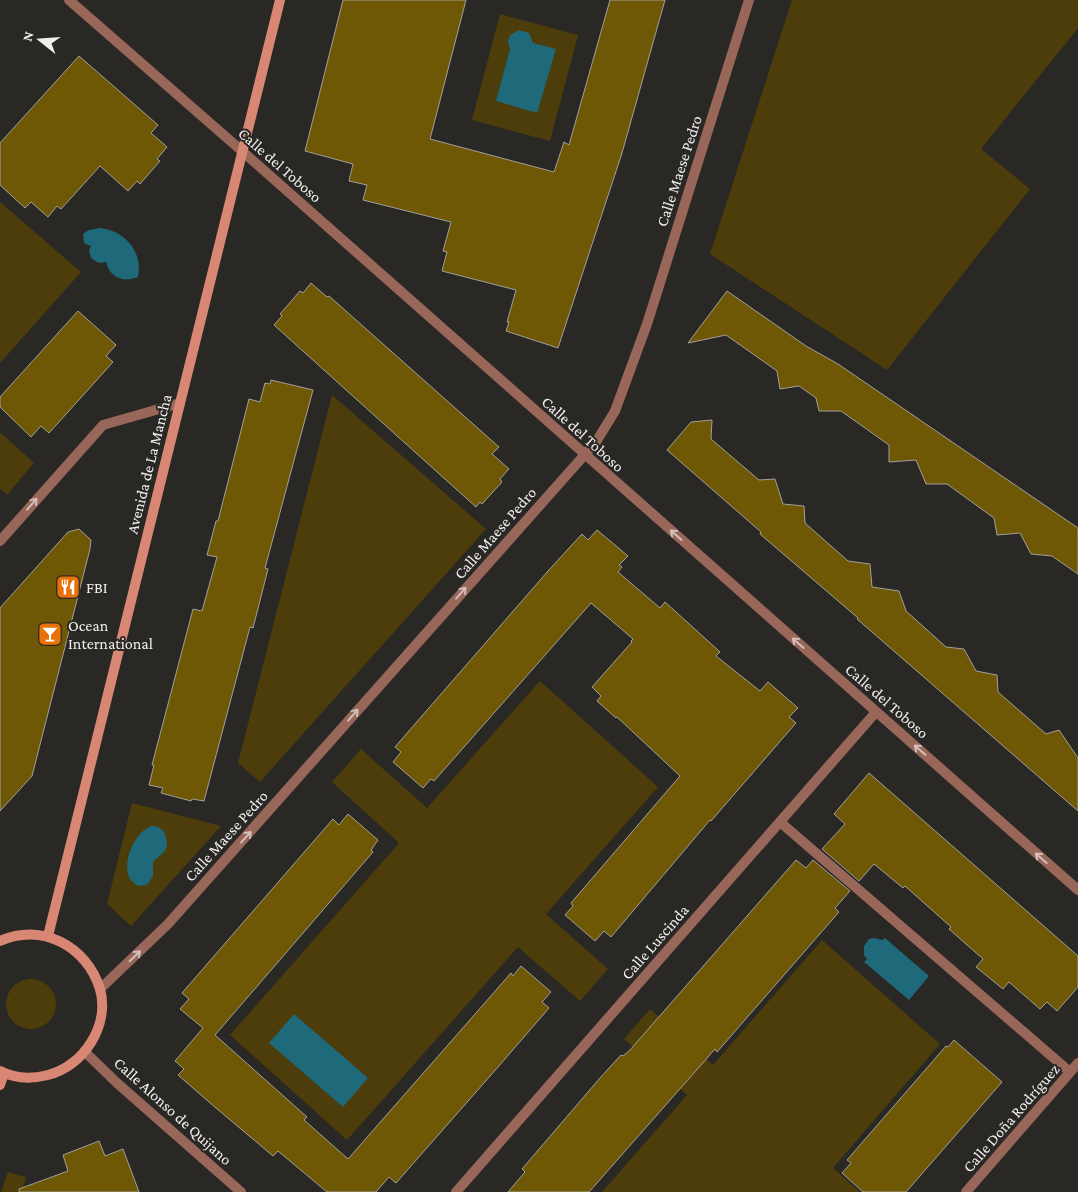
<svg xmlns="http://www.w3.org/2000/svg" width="1078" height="1192" font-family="'Crimson Pro',serif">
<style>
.green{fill:#4c3d0b}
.water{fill:#1e697a}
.building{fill:#6f5805;stroke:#a1a09b}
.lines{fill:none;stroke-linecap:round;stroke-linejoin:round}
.minor{stroke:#99665a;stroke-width:10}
.secondary{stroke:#d98775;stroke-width:10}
.oneway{stroke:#d2bfba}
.labels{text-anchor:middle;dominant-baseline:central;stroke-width:4;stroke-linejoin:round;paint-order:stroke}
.street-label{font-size:16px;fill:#f0efed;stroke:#2a2825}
.poi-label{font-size:16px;fill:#f0efed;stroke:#2a2825;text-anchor:start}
</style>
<rect width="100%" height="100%" fill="#2a2825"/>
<path class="green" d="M 792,0 L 1078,0 L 1078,28 L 981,149 L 1030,189 L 887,370 L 710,254 Z
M 500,14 L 578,35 L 550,141 L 472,120 Z
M 0,202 L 81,272 L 0,363 Z
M 332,395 L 486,529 L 260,782 L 238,763 Z
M 0,432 L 34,463 L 7,495 L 0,488 Z
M 540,681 L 658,787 L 546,914 L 608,969 L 580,1001 L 518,947 L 347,1140 L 230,1035 L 399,843 L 332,782 L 361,749 L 427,808 Z
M 132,803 L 221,826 L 131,926 L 107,904 Z
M 822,940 L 940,1044 L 833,1168 L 860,1192 L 602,1192 L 687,1095 L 624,1039 L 650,1009 L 713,1065 Z
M6 1004a25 25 0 1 1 50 0a25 25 0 1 1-50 0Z
M 8,1172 L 26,1177 L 22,1192 L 1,1192 Z"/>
<path class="water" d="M 519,30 L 529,33 L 533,43 L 556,49 L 537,113 L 496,101 L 510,49 L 508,42 L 510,35 Z
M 100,228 C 125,231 143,251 138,277 C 124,283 110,278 106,262 L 99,263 L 91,258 L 89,250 L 91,246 L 84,243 L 83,234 L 89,230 Z
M 152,826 C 164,826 167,836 167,846 L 164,852 L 153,862 L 153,876 L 147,885 L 138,886 C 134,883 131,881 129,877 C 122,861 136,830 152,826 Z
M 874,938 L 882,940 L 885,938 L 929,976 L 909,1000 L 864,962 L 867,959 L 864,955 L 864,946 L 869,939 Z
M 294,1014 L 368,1078 L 343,1107 L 269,1043 Z"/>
<path class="building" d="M 343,0 L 466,0 L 430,139 L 554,172 L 564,142 L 569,145 L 610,0 L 665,0 L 622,153 L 558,348 L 506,331 L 509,322 L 507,322 L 516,290 L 442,271 L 447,252 L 443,251 L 451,222 L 363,200 L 367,185 L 349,181 L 353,164 L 305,151 Z
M 79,56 L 158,125 L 151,133 L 167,147 L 157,159 L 160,161 L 140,184 L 137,181 L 128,191 L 100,166 L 61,209 L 57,206 L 48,217 L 31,202 L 25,208 L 0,185 L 0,143 Z
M 311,283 L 327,297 L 329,296 L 499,447 L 492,454 L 509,469 L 500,479 L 502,482 L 482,504 L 480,502 L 476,507 L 274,325 L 282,316 L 280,314 L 300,291 L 303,293 Z
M 727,291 L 806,346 L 838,364 L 1078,528 L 1078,574 L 1052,556 L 1031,554 L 1020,533 L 997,535 L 994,518 L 947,484 L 926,484 L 916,460 L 889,462 L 889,445 L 841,411 L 819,411 L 816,398 L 799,386 L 780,389 L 777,371 L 726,335 L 688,343 Z
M 78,311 L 116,345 L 106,356 L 113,362 L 49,433 L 41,426 L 31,437 L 0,407 L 0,397 Z
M 271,380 L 313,390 L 265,568 L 268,569 L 253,628 L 250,627 L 204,801 L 192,799 L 191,801 L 161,793 L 163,788 L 149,785 L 154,765 L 152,765 L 193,609 L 202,611 L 217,557 L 207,555 L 216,521 L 218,521 L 249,399 L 260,402 L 265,383 L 270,384 Z
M 712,420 L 711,439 L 759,480 L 775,479 L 783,504 L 804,506 L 805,523 L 848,561 L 870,564 L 872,587 L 899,591 L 906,611 L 946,647 L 964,649 L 976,671 L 997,675 L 998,692 L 1046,734 L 1059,730 L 1078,758 L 1078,811 L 857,619 L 858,618 L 760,534 L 761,532 L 667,450 L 691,422 Z
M 79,529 L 91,540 L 90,549 L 32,776 L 0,811 L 0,608 L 68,532 Z
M 597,530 L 628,556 L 619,565 L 622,567 L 618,572 L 660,608 L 665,602 L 720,652 L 716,656 L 760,691 L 768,682 L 798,708 L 789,717 L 796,723 L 711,821 L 710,820 L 611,937 L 604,931 L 595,941 L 565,915 L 573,906 L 571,903 L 680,776 L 617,717 L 616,718 L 597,701 L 601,696 L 592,687 L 632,642 L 631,641 L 633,639 L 591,603 L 434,781 L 431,779 L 423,788 L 393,762 L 401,752 L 395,747 L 548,571 L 582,534 L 588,540 Z
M 869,773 L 1078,956 L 1078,987 L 1057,1011 L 1047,1002 L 1040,1009 L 1009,982 L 1003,989 L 976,967 L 983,959 L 949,929 L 951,927 L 905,886 L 903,888 L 874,864 L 859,881 L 822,849 L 845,824 L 834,814 Z
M 348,814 L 378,840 L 371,850 L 373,852 L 215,1035 L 307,1117 L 304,1120 L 348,1159 L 511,973 L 513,976 L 521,966 L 551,992 L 542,1002 L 549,1008 L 498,1067 L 396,1183 L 389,1177 L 376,1192 L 327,1192 L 278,1151 L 273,1156 L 216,1108 L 178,1075 L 184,1069 L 175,1061 L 203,1028 L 180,1009 L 189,999 L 182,993 L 333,819 L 339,825 Z
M 796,860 L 806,868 L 813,860 L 850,891 L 835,908 L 839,912 L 818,936 L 717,1052 L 715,1049 L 708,1057 L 589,1192 L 508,1192 L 525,1172 L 522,1169 L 600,1078 L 621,1055 L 623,1056 L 630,1050 Z
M 954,1040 L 1002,1082 L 906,1192 L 863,1192 L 842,1173 L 851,1163 L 847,1160 L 946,1046 L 948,1047 Z
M 99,1141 L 105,1156 L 123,1149 L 139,1192 L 19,1192 L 19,1189 L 68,1171 L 63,1155 Z"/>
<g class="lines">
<path class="minor" d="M 69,0 L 242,151 L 1078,890
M 0,541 L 103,425 L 180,403
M 780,822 L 1070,1072
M 100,989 L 168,924 L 596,442 L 615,411 L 647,324 L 749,0
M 85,1052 L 117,1083 L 241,1192
M 456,1192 L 876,712
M 966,1192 L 1078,1063"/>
<path class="secondary" d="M 48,936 L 280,0
M 0,941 C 41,922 87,946 100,989 C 110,1025 84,1066 48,1075 C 32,1079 15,1079 0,1071
M 0,1085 L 4,1073"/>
</g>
<defs><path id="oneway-shaft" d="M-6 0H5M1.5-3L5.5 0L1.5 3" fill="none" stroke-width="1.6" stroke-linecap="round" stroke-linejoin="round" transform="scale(1.25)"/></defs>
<g class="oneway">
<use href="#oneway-shaft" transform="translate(32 504) rotate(-49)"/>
<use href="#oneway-shaft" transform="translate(676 535) rotate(-139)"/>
<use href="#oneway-shaft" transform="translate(461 593) rotate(-49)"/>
<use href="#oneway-shaft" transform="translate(798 643) rotate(-139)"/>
<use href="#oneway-shaft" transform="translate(353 715) rotate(-49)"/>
<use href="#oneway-shaft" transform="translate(920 750) rotate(-139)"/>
<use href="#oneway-shaft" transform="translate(246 837) rotate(-48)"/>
<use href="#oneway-shaft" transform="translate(1041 858) rotate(-139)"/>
<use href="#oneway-shaft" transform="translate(135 956) rotate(-44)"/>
</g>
<defs>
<g id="restaurant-square" transform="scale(1.25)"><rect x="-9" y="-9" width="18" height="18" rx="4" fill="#e8710a" stroke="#2a2825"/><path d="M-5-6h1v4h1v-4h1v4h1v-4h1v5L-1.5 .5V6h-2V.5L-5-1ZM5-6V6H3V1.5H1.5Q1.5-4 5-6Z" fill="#fff"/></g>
<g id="bar-square" transform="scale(1.25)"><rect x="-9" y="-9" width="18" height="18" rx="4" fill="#e8710a" stroke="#2a2825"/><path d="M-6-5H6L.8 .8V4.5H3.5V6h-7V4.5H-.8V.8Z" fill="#fff"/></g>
</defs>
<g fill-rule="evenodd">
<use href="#restaurant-square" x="68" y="587"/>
<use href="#bar-square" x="50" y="634"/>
</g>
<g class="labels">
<g class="street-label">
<text transform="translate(280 165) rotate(41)">Calle del Toboso</text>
<text transform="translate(679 171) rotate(-72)">Calle Maese Pedro</text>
<text transform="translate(583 434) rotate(42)">Calle del Toboso</text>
<text transform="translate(149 464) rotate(-76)">Avenida de La Mancha</text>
<text transform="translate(495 533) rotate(-49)">Calle Maese Pedro</text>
<text transform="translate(887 701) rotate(41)">Calle del Toboso</text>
<text transform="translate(226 836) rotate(-48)">Calle Maese Pedro</text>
<text transform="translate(655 942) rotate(-49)">Calle Luscinda</text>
<text transform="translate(173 1111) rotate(42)">Calle Alonso de Quijano</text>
<text transform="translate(1011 1118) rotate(-49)">Calle Doña Rodríguez</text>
</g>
<g class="poi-label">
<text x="86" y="587">FBI</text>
<text x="68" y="625">Ocean<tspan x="68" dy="18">International</tspan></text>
</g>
</g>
<g transform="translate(40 40) rotate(287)" stroke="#2a2825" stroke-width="4" paint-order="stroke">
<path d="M0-4L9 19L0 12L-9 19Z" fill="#f0efed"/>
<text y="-8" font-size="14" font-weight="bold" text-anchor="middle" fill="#f0efed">N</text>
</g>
</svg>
